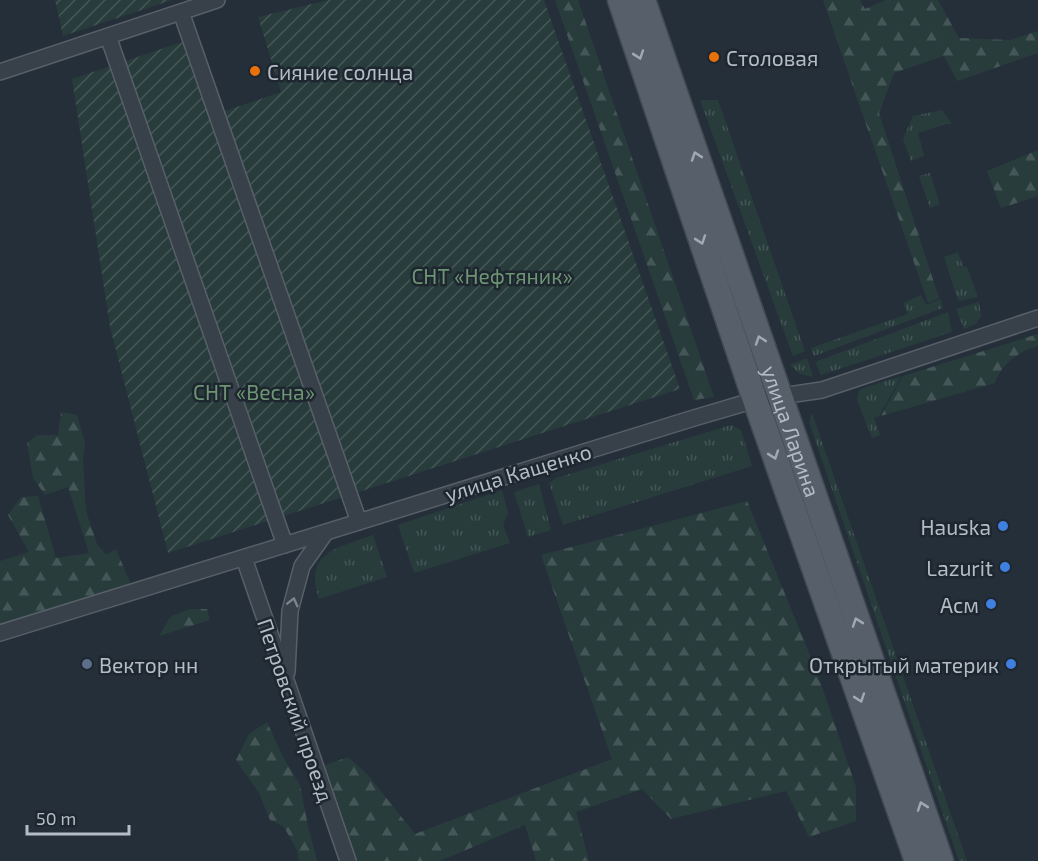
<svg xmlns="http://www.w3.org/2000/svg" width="1038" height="861" font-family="'Exo 2',sans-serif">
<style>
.grass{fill:url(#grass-tufts)}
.forest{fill:url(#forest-firs)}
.garden{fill:url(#garden-furrows)}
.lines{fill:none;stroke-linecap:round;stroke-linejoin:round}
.street-casing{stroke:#575f68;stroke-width:18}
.primary-casing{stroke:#424a53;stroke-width:27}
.street{stroke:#38414a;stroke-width:15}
.primary{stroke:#57606a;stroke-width:24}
.oneway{stroke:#a1aab4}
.oneway2{stroke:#7c858e}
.food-dot{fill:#e8710a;stroke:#1e262f;stroke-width:2}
.shop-dot{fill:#3f7fe0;stroke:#1e262f;stroke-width:2}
.service-dot{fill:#5c6f8a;stroke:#1e262f;stroke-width:2}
.labels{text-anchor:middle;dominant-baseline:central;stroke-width:5;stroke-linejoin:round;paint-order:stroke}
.poi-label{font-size:21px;fill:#b4bcc6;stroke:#1e262f;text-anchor:end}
.park-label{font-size:21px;fill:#6d9574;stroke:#1e262f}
.street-label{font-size:21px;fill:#b4bcc6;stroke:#1e262f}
</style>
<defs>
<pattern id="grass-tufts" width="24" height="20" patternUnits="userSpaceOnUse" patternTransform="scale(1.5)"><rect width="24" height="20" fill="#283c3c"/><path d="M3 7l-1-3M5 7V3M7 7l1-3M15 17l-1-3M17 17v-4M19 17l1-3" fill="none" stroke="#455657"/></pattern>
<pattern id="forest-firs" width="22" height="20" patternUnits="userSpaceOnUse" patternTransform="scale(1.5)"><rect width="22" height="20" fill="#283c3c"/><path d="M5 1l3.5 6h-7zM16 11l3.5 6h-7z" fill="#455657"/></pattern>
<pattern id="garden-furrows" width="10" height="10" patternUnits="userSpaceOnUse" patternTransform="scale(1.5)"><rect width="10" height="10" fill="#283c3c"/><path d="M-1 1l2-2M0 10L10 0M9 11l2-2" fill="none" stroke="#455657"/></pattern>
</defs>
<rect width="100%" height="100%" fill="#252f3a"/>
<path class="grass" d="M 700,100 L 718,100 L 805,351 L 793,356 Z
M 942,110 L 952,124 L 946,124 L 918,133 L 924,156 L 911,161 L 903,139 L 913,116 Z
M 930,173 L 940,205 L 930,208 L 919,176 Z
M 958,252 L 963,266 L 967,267 L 978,297 L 958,301 L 944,257 Z
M 921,295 L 926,305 L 940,299 L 943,308 L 814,356 L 811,348 L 908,314 L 903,303 Z
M 979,302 L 981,316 L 976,324 L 964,329 L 956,309 Z
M 948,312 L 952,332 L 821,375 L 815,362 Z
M 807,358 L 813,377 L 800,374 L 790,365 Z
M 902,376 L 879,416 L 874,418 L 880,435 L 872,438 L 857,400 L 859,391 L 863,388 Z
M 812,413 L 967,861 L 959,861 L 809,422 Z
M 731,425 L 741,430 L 752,466 L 563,525 L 549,483 L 556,478 Z
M 539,484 L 551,530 L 528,537 L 514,492 Z
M 502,490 L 508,513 L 503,525 L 510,543 L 414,573 L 398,525 Z
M 373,535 L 387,577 L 319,599 C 303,552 338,548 373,535 Z"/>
<path class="forest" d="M 555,0 L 578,0 L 714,397 L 694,400 Z
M 823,0 L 860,0 L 865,9 L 886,0 L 938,0 L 959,38 L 1010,40 L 1038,31 L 1038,53 L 957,81 L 944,56 L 894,73 L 879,113 L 939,298 L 928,303 Z
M 1038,150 L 1038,196 L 1001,208 L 987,171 Z
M 1038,334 L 1038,346 C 1019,351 1001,364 995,383 L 881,416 L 903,376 Z
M 61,412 L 77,415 L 85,443 L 83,461 L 86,511 L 97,544 L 106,555 L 116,549 L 132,587 L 0,627 L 0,561 L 29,552 L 8,515 L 21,497 L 38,496 L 56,558 L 89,553 L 68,487 L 45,495 L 33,478 L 27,443 L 37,435 L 58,435 Z
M 747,501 L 818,675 L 856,787 L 856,821 L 809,837 L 786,791 L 671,819 L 642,789 L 576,812 L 589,861 L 536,861 L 525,825 L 440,861 L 354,861 L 322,766 L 348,757 L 368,775 L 415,834 L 612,759 L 541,555 Z
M 189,609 L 207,609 L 210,620 L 159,636 L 170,617 Z
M 267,722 L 283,757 L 300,785 L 308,826 L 317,861 L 299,861 L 297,850 L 284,827 L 270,820 L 259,793 L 236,760 L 249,734 Z"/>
<path class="garden" d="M 55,0 L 172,0 L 63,36 Z
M 329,0 L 544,0 L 680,389 L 168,553 L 110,327 L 72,79 L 197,37 L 219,113 L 281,92 L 258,17 Z"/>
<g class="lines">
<g class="street-casing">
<path id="street" d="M 181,12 L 359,522
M 108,36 L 285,545
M 0,72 L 217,0
M 244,558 L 348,861
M 0,633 L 694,418 L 755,400 L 822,390 L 1038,318
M 287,672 L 290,611 L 302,566 L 326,532"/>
</g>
<g class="primary-casing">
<g id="primary">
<path d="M 620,0 L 755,400 L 917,861"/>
<path id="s1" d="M 643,0 L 941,861"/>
</g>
</g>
<use href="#street" class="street"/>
<use href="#primary" class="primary"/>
</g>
<defs><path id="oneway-chevron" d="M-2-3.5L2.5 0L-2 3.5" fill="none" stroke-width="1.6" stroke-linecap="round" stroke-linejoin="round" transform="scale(1.5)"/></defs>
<g class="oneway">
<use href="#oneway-chevron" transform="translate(639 55) rotate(71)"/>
<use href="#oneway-chevron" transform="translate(696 156) rotate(-109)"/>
<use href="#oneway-chevron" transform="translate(701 240) rotate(71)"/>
<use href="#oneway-chevron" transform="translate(760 340) rotate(-109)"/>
<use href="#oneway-chevron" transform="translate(774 455) rotate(71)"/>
<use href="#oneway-chevron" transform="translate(857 622) rotate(-109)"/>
<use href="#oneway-chevron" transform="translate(860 698) rotate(71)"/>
<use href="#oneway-chevron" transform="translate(922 806) rotate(-109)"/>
</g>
<use class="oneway2" href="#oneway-chevron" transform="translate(293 602) rotate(-76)"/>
<g class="food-dot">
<circle cx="714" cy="57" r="6"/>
<circle cx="255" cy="71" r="6"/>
</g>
<g class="shop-dot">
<circle cx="1003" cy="526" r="6"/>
<circle cx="1005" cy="567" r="6"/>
<circle cx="991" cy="604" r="6"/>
<circle cx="1011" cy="664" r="6"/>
</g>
<circle class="service-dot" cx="87" cy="664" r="6"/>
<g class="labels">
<g class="poi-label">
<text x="726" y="57" text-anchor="start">Столовая</text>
<text x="267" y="71" text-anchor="start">Сияние солнца</text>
<text x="991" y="526">Hauska</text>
<text x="993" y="567">Lazurit</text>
<text x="979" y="604">Асм</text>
<text x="99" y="664" text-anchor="start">Вектор нн</text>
<text x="999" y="664">Открытый материк</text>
</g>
<g class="park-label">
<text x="492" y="275">СНТ «Нефтяник»</text>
<text x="254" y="391">СНТ «Весна»</text>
</g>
<g class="street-label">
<text stroke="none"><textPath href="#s1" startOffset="456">улица Ларина</textPath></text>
<text transform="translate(518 472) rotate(-17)">улица Кащенко</text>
<text transform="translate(296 710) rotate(71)">Петровский проезд</text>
</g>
</g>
<path d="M27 825v9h102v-9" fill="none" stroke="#b4bcc6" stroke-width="3"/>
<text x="36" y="825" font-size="18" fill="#b4bcc6" stroke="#1e262f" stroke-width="4.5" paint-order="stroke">50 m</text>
</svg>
